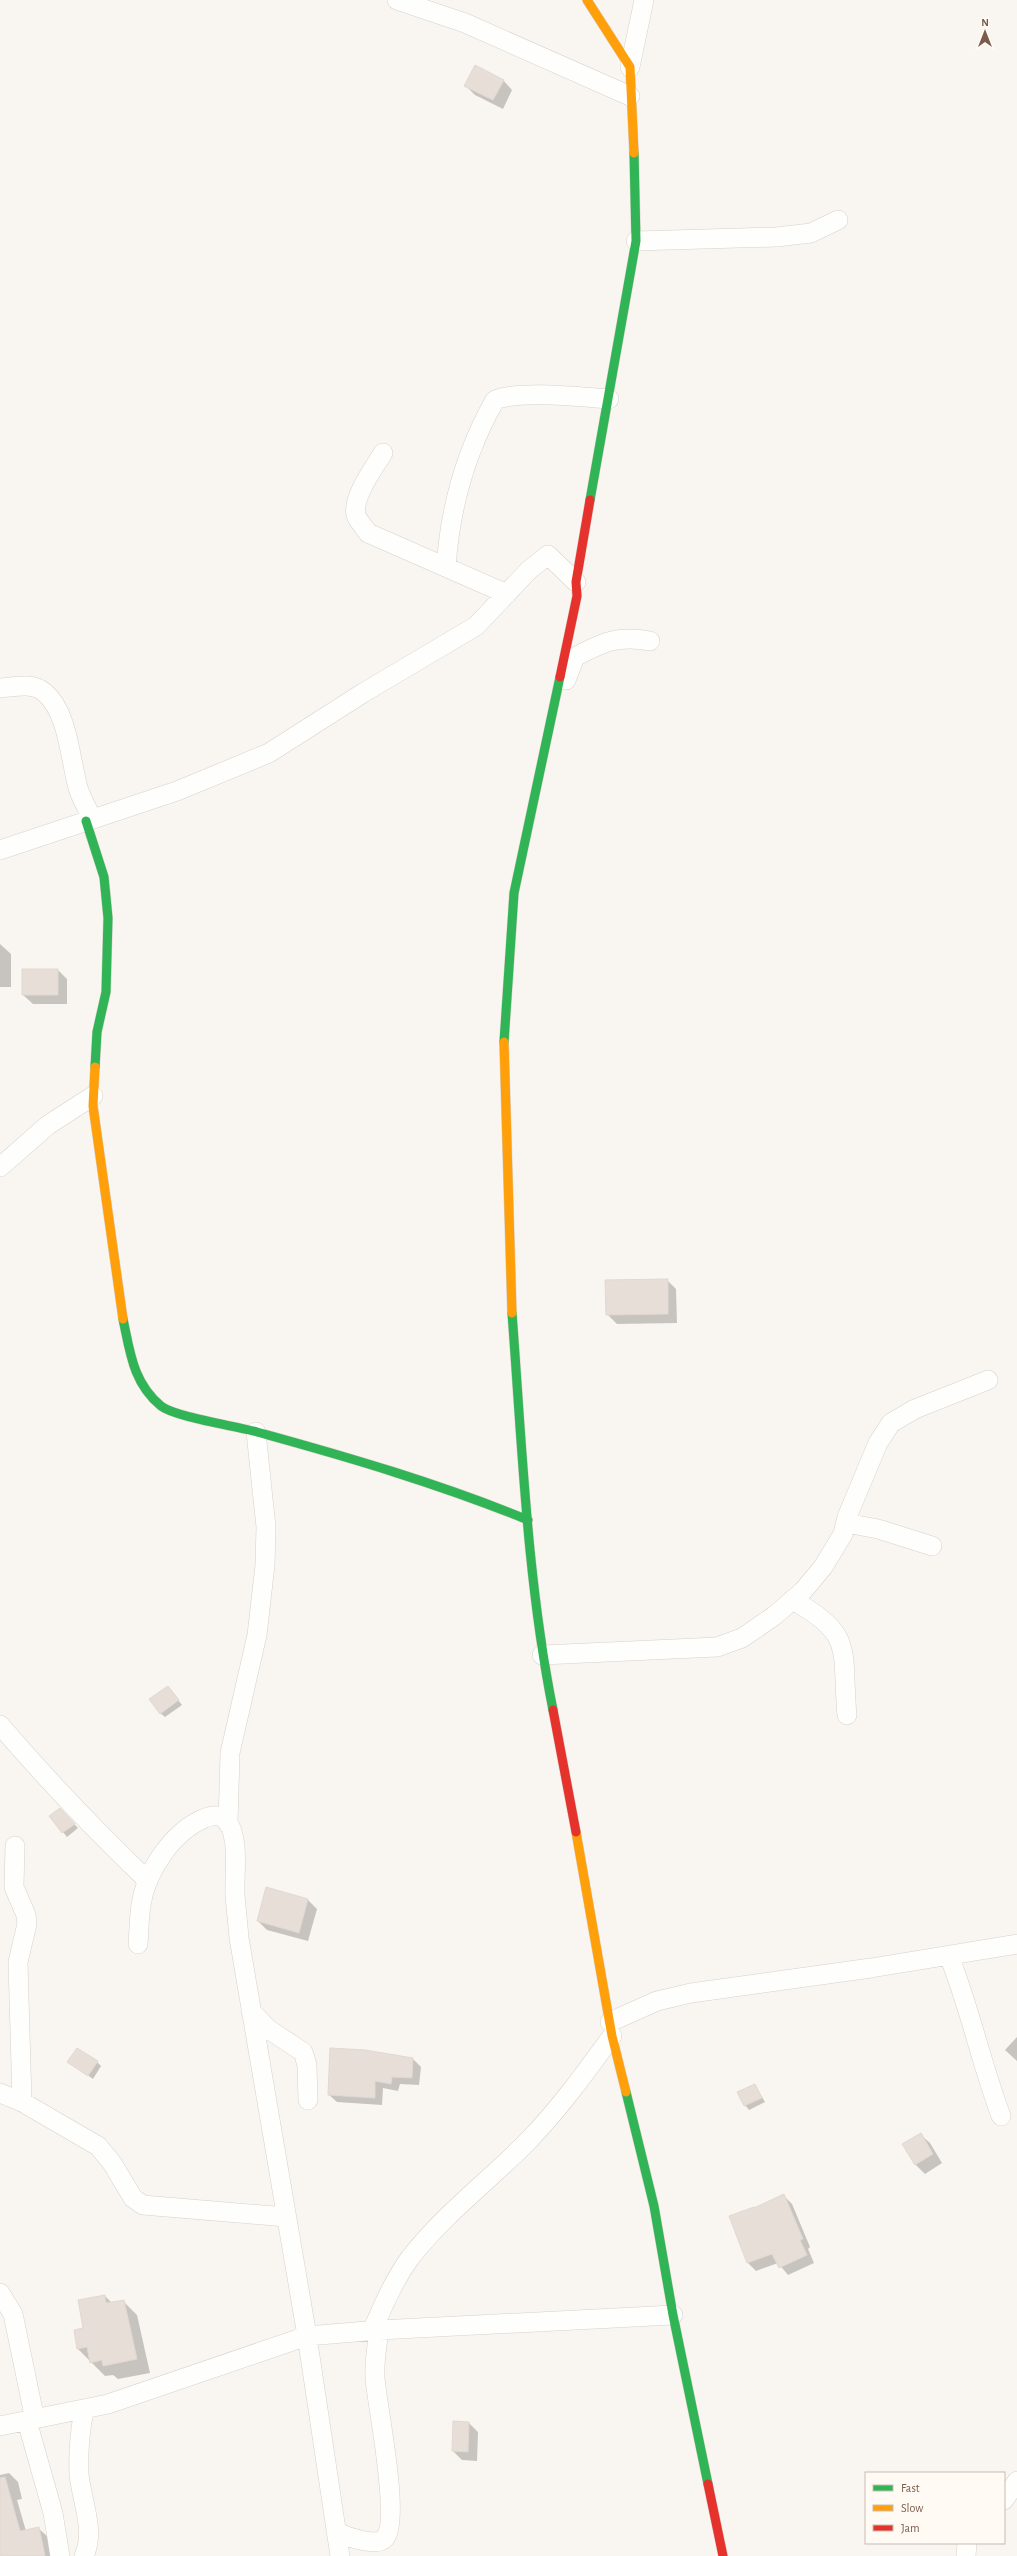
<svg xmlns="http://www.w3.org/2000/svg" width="1017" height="2556" font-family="'Alegreya Sans',sans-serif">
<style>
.shadow{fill:#0003}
.building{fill:#e6ded7;stroke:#e2d8d2}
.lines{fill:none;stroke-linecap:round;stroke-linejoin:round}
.street-casing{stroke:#d7d1cb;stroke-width:20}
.fast-casing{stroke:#d9d2cb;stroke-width:10}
.slow-casing{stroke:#d9d2cb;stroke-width:10}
.jam-casing{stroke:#d9d2cb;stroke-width:10}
.street{stroke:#fefefd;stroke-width:19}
.fast{stroke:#30b455;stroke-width:9}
.slow{stroke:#ff9f0a;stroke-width:9}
.jam{stroke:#e5322d;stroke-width:9}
</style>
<rect width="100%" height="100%" fill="#f9f5f0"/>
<path class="shadow" d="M 503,80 L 512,90 L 503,109 L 475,95 L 465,85 Z
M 0,944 L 11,954 L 11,987 L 0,987 Z
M 58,970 L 67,979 L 67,1004 L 33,1004 L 23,995 Z
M 667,1280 L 676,1289 L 677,1323 L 617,1324 L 607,1314 Z
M 168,1687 L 182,1705 L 165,1717 L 160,1713 Z
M 60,1810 L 78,1828 L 67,1837 L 63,1832 Z
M 307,1899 L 317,1909 L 308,1941 L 267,1930 L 258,1921 Z
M 1017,2037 L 1017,2061 L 1005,2050 Z
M 413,2059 L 421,2067 L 419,2085 L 400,2084 L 398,2091 L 383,2088 L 382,2105 L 337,2102 L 329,2095 Z
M 97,2062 L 101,2066 L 93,2079 L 72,2064 Z
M 755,2085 L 765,2102 L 749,2110 L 745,2105 Z
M 920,2134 L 930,2143 L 942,2163 L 925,2174 L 916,2165 L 904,2144 Z
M 784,2196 L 792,2204 L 810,2247 L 808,2249 L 814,2263 L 788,2275 L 778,2263 L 756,2271 L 748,2263 L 730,2217 L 755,2209 Z
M 105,2296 L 112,2303 L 123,2301 L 137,2315 L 150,2373 L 118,2379 L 113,2375 L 105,2376 L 78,2349 L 75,2331 L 84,2329 Z
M 469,2423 L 478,2432 L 477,2461 L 462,2460 L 453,2451 Z
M 9,2473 L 18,2482 L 22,2499 L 17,2500 L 26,2531 L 38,2528 L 48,2537 L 52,2556 L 0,2556 L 0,2475 Z"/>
<path class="building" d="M 475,65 L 504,80 L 493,100 L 464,86 Z
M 22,969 L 58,969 L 58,995 L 22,995 Z
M 668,1279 L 668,1314 L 606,1315 L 605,1280 Z
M 168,1686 L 179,1700 L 160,1714 L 149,1699 Z
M 60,1808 L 75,1824 L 62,1833 L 49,1816 Z
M 266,1887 L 308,1899 L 299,1933 L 257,1921 Z
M 77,2048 L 98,2061 L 88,2076 L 67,2062 Z
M 330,2048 L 365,2050 L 413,2058 L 412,2078 L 392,2077 L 391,2084 L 375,2081 L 375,2098 L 328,2095 Z
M 755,2084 L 762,2098 L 744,2106 L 737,2092 Z
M 921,2133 L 933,2154 L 915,2165 L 902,2144 Z
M 784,2194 L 803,2239 L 800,2240 L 807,2255 L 779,2268 L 772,2254 L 747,2263 L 729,2216 L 754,2207 L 754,2208 Z
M 105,2295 L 106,2303 L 124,2300 L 137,2359 L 103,2366 L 102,2360 L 90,2363 L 87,2347 L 77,2349 L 74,2330 L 83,2328 L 78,2300 Z
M 453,2421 L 469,2422 L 468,2452 L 452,2451 Z
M 5,2477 L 20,2531 L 39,2527 L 45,2556 L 0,2556 L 0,2478 Z"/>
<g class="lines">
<g class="street-casing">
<path id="street" d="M 397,0 L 465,23 L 630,96
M 630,67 L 644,0
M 636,241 L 777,237 L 811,233 L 838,220
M 383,453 C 374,468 352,497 356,515 C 358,521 365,528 368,533 L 507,594
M 446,567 C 450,509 466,451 495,400 C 521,390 580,397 609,399
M 566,680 L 575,657 C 603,642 618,635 650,641
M 0,688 C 14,687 32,682 44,692 C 69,712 70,762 79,791 C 83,801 88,810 92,819
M 0,850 L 177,791 L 269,753 L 363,693 L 476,626 L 529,570 L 548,555 L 576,582
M 0,1167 L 48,1125 L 93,1096
M 846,1523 L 878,1529 L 932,1546
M 792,1600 C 856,1634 841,1652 847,1715
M 542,1655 L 717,1647 L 742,1638 L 774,1616 L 803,1591 L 823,1567 L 843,1534 L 847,1517 L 878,1443 L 891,1423 L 915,1409 L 988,1380
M 0,1725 C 47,1780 96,1831 148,1881
M 228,1824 L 230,1753 L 257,1635 L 265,1565 L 266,1527 L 256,1432
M 15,1846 L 14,1887 L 26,1915 L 27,1924 L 18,1962 L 22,2102
M 138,1944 C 139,1931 139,1918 141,1905 C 146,1871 173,1831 205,1818 C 213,1815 221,1814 227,1821 C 240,1838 234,1875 235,1895 C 236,1909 238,1924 239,1938 L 307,2336 L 340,2556
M 949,1956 C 970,2008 981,2063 1001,2116
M 251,2011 L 268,2029 L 303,2052 L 307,2065 L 308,2100
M 610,2022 L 657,2001 L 691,1993 L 871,1968 L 1017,1944
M 0,2093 L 22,2102 L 98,2146 L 112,2163 L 133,2198 L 143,2205 L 286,2217
M 0,2293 L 13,2314 L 35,2420
M 372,2331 C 383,2306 394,2280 410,2258 C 444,2214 490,2180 528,2141 C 559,2109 586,2072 612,2036
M 27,2421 L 53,2513 L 60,2556
M 0,2426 L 108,2404 L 307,2336 L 379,2330 L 673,2315
M 1004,2500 L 1017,2481
M 336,2532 C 345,2536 377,2548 385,2538 C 401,2519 377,2406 375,2378 C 374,2362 377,2346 379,2330
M 84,2556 C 96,2531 81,2499 79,2474 C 78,2452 80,2431 84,2410
M 966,2556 L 967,2543"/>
</g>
<g class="fast-casing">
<path id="fast" d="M 590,500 L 636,241 L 634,153
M 86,821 L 104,877 L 108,918 L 106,992 L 97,1032 L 95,1067
M 504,1042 L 514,893 L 560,677
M 512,1313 C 522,1445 527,1580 553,1710
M 123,1319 C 130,1352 133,1383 161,1406 C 175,1417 236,1426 257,1432 C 348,1457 440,1484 528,1520
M 626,2092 L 654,2206 L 673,2315 L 708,2484"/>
</g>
<g class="slow-casing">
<path id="slow" d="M 587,0 L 630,67 L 634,153
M 504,1042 L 512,1313
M 95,1067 L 93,1106 L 123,1319
M 576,1832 L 612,2036 L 626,2092"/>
</g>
<g class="jam-casing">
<path id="jam" d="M 560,677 L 577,596 L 576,582 L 590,500
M 553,1710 L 576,1832
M 708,2484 L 723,2556"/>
</g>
<use href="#street" class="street"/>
<use href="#fast" class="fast"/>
<use href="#slow" class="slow"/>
<use href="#jam" class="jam"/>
</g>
<rect x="865" y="2472" width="140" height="72" fill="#fffaf3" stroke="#cabbb1"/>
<rect x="873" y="2485" width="20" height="6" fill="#30b455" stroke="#cabbb1"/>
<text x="901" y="2492" font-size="12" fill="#7a5c4d">Fast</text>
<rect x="873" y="2505" width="20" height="6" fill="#ff9f0a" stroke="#cabbb1"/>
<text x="901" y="2512" font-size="12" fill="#7a5c4d">Slow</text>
<rect x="873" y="2525" width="20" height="6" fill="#e5322d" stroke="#cabbb1"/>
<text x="901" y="2532" font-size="12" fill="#7a5c4d">Jam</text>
<g transform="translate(985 32)" stroke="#fffaf3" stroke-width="3" paint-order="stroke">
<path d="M0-3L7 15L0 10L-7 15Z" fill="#7a5c4d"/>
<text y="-6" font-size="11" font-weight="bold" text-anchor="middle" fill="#7a5c4d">N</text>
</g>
</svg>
